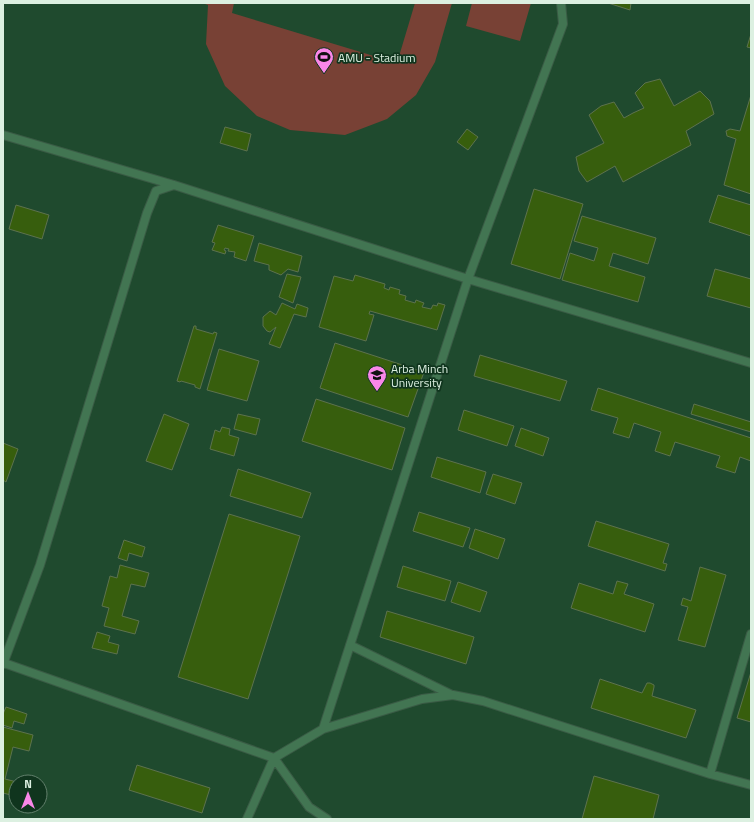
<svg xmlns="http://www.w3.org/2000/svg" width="754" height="822" font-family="'Titillium Web',sans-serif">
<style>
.built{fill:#1f4a2e;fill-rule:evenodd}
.pitch{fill:#784135}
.building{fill:#375e0d;stroke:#5d724e}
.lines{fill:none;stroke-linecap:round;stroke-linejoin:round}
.lane-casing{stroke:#3a5b45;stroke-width:10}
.lane{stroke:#427552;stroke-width:8}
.labels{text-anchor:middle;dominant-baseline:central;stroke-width:3.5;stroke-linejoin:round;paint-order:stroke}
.poi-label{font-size:12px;fill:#dcf0e1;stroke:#10351e;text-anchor:start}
</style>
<rect width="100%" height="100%" fill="#1b3f27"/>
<path class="built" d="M 3,3 L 751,3 L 751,819 L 3,819 ZM 16,782 L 40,782 L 40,806 L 16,806 Z"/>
<path class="pitch" d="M 202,3 L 234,3 L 232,13 L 397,63 L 415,3 L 452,3 L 435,62 L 416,95 L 387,119 L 345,135 L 290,130 L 257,116 L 225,86 L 206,44 L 208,5 Z
M 472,3 L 531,3 L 520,41 L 466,26 Z"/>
<path class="building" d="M 608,3 L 631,3 L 630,10 Z
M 751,34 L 751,48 L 747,47 Z
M 660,79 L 674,106 L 700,91 L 710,101 L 714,114 L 686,131 L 691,145 L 623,182 L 615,166 L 587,182 L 579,171 L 576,157 L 604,143 L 589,115 L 601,106 L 614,102 L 624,118 L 633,113 L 644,108 L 635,93 L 645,83 Z
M 751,95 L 751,194 L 724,185 L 736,139 L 727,136 L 726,131 L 730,129 L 740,131 Z
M 225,127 L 251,134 L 247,151 L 220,143 Z
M 467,129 L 478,137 L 468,150 L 457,142 Z
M 534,189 L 583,204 L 560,279 L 511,264 Z
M 718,195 L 751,205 L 751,236 L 709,222 Z
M 16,205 L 49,215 L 42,239 L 9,229 Z
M 582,216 L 656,238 L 648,264 L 613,253 L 609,266 L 645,277 L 638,302 L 562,280 L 570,253 L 594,261 L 598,248 L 574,241 Z
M 218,225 L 254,236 L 246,261 L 234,257 L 235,252 L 228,251 L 229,249 L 225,248 L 224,250 L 226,251 L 225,254 L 212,250 L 215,243 L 212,242 Z
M 259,243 L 302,256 L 298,272 L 288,269 L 281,275 L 269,270 L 269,265 L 254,261 Z
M 715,269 L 751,279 L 751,308 L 707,296 Z
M 287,274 L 301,277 L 293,303 L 279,297 Z
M 355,275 L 385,284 L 384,288 L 389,290 L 390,287 L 400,290 L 399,294 L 406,296 L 405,300 L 415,303 L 416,300 L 424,303 L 422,307 L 431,309 L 433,305 L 437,306 L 438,303 L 445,305 L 437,330 L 370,311 L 369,314 L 374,315 L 366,341 L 319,327 L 334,276 L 353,281 Z
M 282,303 L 295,309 L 297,304 L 308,308 L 306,317 L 294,314 L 280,348 L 269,344 L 276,327 L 270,332 L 267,331 L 263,326 L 263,317 L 270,311 L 276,315 Z
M 194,326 L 196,326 L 196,329 L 213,334 L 214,332 L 217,333 L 200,389 L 195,387 L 195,385 L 181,381 L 180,382 L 177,381 Z
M 335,343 L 424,372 L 408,417 L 320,388 Z
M 219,349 L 259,361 L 247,401 L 207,390 Z
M 480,355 L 567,381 L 560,401 L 474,376 Z
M 598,388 L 751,438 L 751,461 L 740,457 L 735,473 L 716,467 L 720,456 L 675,442 L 670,456 L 655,451 L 661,432 L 634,423 L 629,438 L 613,433 L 618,418 L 591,410 Z
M 316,399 L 405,428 L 392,470 L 302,441 Z
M 694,404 L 751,422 L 751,432 L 691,414 Z
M 464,410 L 514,426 L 507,446 L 458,430 Z
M 164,414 L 189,424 L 172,470 L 146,461 Z
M 238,414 L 260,419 L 256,435 L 234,429 Z
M 222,427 L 230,429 L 229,435 L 239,438 L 234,456 L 210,449 L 215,430 L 220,432 Z
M 521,428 L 549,438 L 543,456 L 515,446 Z
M 3,443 L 18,449 L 6,482 L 3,480 Z
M 437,457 L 486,472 L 480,493 L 431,477 Z
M 238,469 L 311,493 L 302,518 L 230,496 Z
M 493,474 L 522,483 L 515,504 L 486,494 Z
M 419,512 L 470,528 L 463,547 L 413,531 Z
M 229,514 L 300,536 L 248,699 L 178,677 Z
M 596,521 L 669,544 L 663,563 L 667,564 L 665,571 L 588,546 Z
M 475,529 L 505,539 L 498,559 L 469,548 Z
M 124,540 L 145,547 L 142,557 L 129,553 L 127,561 L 118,558 Z
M 120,565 L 149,573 L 145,587 L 131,584 L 122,616 L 139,621 L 135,634 L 104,626 L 109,608 L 102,606 L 110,576 L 117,578 Z
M 403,566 L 451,581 L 445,601 L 397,587 Z
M 700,567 L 726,575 L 705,647 L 678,640 L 688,607 L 681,605 L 683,598 L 691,601 Z
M 617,581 L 628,584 L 624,594 L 654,604 L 645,632 L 571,608 L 579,583 L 613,594 Z
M 458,582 L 487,592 L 480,612 L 451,602 Z
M 387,611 L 474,637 L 466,664 L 380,637 Z
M 97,632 L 110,636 L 108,642 L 119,645 L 117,654 L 92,648 Z
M 751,672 L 751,722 L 737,718 Z
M 600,679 L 642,693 L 647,683 L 650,683 L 654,685 L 654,687 L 652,696 L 696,710 L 686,738 L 591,708 Z
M 6,707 L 27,714 L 24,724 L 14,721 L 12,728 L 3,725 L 3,714 Z
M 3,727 L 33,735 L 29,751 L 13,747 L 5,779 L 17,782 L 15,796 L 3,793 Z
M 137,765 L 210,788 L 202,813 L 129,790 Z
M 594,776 L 659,795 L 653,819 L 582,819 Z"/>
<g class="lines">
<g class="lane-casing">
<path id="lane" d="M 3,135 L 174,185 L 468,279 L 751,363
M 350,645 L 452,695
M 4,663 L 274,758 L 309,807 L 327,819
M 3,664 L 40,565 L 147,213 L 156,191 L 174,185
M 323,729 L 468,279 L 563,24 L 561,3
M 710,774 L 751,634
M 247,819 L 274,758 L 323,729 L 422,699 L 453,695 L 483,701 L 710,774 L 751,785"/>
</g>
<use href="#lane" class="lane"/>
</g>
<defs>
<g id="stadium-pin" transform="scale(1)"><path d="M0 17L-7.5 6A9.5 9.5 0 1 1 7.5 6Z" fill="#f987e8" stroke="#10351e"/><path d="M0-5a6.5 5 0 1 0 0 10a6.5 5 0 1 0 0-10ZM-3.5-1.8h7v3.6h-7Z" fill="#111"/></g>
<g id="university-pin" transform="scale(1)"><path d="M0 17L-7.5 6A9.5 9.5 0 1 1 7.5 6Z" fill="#f987e8" stroke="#10351e"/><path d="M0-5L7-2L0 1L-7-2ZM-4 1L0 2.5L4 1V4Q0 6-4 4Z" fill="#111"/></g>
</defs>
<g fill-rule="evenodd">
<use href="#stadium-pin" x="324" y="57"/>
<use href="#university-pin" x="377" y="375"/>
</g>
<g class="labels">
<g class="poi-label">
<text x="338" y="57">AMU - Stadium</text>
<text x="391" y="368">Arba Minch<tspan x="391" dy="14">University</tspan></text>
</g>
</g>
<rect width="754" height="822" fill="none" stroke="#dcf0e1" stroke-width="8"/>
<g transform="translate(28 794)"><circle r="19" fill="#10351e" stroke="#62806c"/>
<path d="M0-3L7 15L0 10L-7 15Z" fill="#f987e8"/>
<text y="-6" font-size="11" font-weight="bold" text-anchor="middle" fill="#dcf0e1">N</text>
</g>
</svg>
